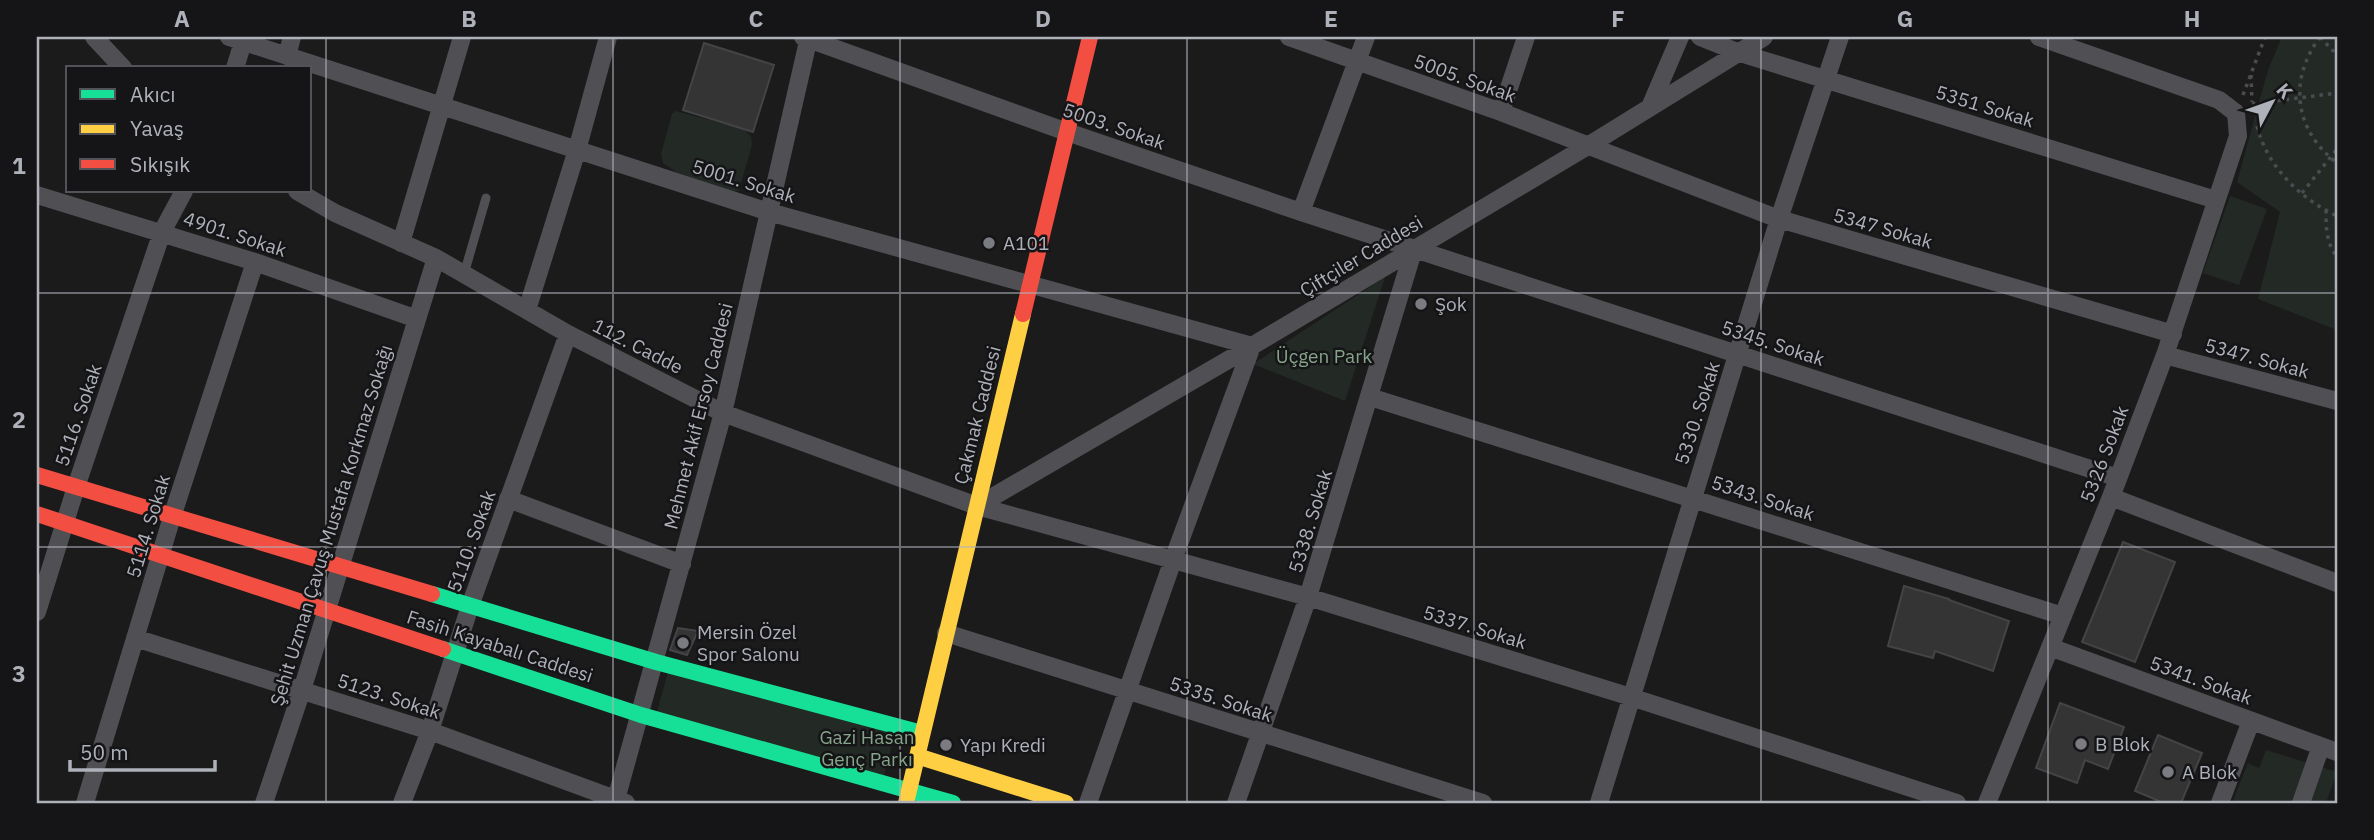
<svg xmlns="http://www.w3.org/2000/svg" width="2374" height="840" font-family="'IBM Plex Sans',sans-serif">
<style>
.green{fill:#232a25}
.building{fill:#343435;stroke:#444447;stroke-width:2}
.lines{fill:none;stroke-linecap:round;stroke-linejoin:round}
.path{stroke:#4b4c4f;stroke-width:3.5;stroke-dasharray:3.5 5;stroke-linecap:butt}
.lane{stroke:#505054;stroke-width:9}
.street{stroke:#505054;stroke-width:18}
.fast{stroke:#16e098;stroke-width:16}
.slow{stroke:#ffcf43;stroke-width:16}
.jam{stroke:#f24e42;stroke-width:16}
.grid{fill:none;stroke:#aeb1ba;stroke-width:2;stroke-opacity:0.55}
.poi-dot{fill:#7b7c82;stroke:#151517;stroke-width:2.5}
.labels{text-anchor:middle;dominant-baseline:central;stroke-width:5;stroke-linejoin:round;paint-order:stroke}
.street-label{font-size:19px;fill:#aeb1ba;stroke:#151517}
.poi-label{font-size:19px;fill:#aeb1ba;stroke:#151517;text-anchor:start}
.park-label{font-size:19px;fill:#86a48a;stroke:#151517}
.neatline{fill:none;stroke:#aeb1ba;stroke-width:2.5}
.grid-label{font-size:23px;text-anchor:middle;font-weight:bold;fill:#aeb1ba}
</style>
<rect width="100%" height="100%" fill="#1b1b1b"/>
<path class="green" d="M 2282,37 L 2337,37 L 2337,330 L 2258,299 L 2280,212 L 2237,182 L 2268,70 Z
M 676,111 L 743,129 L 751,136 L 752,145 L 739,190 L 732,192 L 676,172 L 663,163 L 661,154 L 672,114 Z
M 2230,196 L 2267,209 L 2239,285 L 2203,273 Z
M 1385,277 L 1345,401 L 1253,364 Z
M 668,672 L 895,733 L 884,775 L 657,712 Z
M 2266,750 L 2337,772 L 2326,803 L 2232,803 L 2248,763 L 2259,768 Z"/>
<path class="building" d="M 704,43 L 774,65 L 753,132 L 683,110 Z
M 2123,542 L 2175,562 L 2135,662 L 2082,642 Z
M 1904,586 L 1949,599 L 1949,600 L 2009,621 L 1993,671 L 1935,651 L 1933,658 L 1888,646 Z
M 678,628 L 698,631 L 687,655 L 670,650 Z
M 2060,703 L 2124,727 L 2108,769 L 2085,760 L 2077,783 L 2036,768 Z
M 2158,735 L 2202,753 L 2181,803 L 2164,803 L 2135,791 Z"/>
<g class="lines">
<path class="path" d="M 2320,37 C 2288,80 2294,130 2337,163
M 2320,37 L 2337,55
M 2251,75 L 2252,102
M 2243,95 L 2265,37
M 2252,104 L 2337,93
M 2257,126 C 2267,167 2301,199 2337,216
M 2302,193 L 2337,149
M 2326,210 C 2326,227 2326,243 2337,257"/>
<path class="lane" d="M 464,274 L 486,198"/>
<path class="street" d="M 94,37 L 123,68
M 229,37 L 769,212 L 1252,346
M 803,37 L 1067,132 L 1301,212 L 2118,478
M 1289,37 L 1501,112 L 1779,219 L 2173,334
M 1700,37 L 1740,53 L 2216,200
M 287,56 L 292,37
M 235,68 L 243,42
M 1650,107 L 1680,37
M 1501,112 L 1526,37
M 297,191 L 335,213 L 436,258 L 568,334 L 723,413 L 977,506 L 1308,597 L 1631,697 L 1957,803
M 37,195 L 255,262 L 417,319
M 1301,212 L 1366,37
M 401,243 L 462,37
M 527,310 L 577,150 L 608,37
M 2165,355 L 2337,401
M 1370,397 L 2063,616
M 2111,497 L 2337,583
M 508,499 L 682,564
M 977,506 L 1252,346 L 1586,147 L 1764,37
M 37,612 L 76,487 L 162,232 L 184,191
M 946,633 L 1483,803
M 135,638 L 430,731 L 626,803
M 2050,647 L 2337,752
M 85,803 L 172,517 L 255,262
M 264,803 L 302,690 L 436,258
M 402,803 L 430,731 L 470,606 L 568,334
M 615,803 L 723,413 L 809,37
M 1088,803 L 1173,560 L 1252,346
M 1236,803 L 1308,597 L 1414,248
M 1599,803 L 1779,219 L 1840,37
M 1987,803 L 2111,497 L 2165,355 L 2238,136 L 2236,113 L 2219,100 L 2039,37
M 2220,803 L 2251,721
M 2301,803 L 2321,746"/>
<path class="fast" d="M 432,594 L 656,662 L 922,733
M 443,649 L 641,715 L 953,803"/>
<path class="slow" d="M 917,756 L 1066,803
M 906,803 L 1023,314"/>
<path class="jam" d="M 1023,314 L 1090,37
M 37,475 L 432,594
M 37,514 L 443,649"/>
</g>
<path class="grid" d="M 326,37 L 326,803M 613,37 L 613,803M 900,37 L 900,803M 1187,37 L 1187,803M 1474,37 L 1474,803M 1761,37 L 1761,803M 2048,37 L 2048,803M 37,293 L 2337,293M 37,547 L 2337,547"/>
<g class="poi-dot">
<circle cx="989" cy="243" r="7"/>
<circle cx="1421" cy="304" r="7"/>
<circle cx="683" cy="643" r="7"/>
<circle cx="2081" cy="744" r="7"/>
<circle cx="946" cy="745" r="7"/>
<circle cx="2168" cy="772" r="7"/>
</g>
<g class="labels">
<g class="street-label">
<text transform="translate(1465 78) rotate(20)">5005. Sokak</text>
<text transform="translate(1985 106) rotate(17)">5351 Sokak</text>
<text transform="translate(1114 126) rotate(19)">5003. Sokak</text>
<text transform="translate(744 181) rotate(17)">5001. Sokak</text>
<text transform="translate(1883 228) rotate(16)">5347 Sokak</text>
<text transform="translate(235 234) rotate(18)">4901. Sokak</text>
<text transform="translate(1361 256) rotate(-31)">Çiftçiler Caddesi</text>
<text transform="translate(1773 343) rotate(18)">5345. Sokak</text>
<text transform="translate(638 346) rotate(27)">112. Cadde</text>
<text transform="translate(2257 358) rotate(15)">5347. Sokak</text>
<text transform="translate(1697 413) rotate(-72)">5330. Sokak</text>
<text transform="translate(78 415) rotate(-71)">5116. Sokak</text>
<text transform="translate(977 415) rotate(-76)">Çakmak Caddesi</text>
<text transform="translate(698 416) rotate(-76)">Mehmet Akif Ersoy Caddesi</text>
<text transform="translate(2104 454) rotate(-69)">5326 Sokak</text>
<text transform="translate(1763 498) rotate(18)">5343. Sokak</text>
<text transform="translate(1310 521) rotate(-73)">5338. Sokak</text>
<text transform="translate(331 525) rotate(-73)">Şehit Uzman Çavuş Mustafa Korkmaz Sokağı</text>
<text transform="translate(148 526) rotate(-73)">5114. Sokak</text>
<text transform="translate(471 541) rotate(-70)">5110. Sokak</text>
<text transform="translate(1475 627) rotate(17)">5337. Sokak</text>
<text transform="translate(500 646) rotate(18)">Fasih Kayabalı Caddesi</text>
<text transform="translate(2201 680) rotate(20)">5341. Sokak</text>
<text transform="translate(389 696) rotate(18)">5123. Sokak</text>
<text transform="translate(1221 699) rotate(18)">5335. Sokak</text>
</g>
<g class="poi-label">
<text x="1003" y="243">A101</text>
<text x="1435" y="304">Şok</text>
<text x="697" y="632">Mersin Özel<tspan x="697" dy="22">Spor Salonu</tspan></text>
<text x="2095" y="744">B Blok</text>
<text x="960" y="745">Yapı Kredi</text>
<text x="2182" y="772">A Blok</text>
</g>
<g class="park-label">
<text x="1324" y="356">Üçgen Park</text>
<text x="867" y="737">Gazi Hasan<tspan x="867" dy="22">Genç Parkı</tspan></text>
</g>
</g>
<rect width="2374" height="840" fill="none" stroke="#151517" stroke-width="77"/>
<rect x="66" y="66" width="245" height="126" fill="#151517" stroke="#525358" stroke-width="2"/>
<rect x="80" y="89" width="35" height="10" fill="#16e098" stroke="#525358" stroke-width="2"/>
<text x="130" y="102" font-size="21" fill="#aeb1ba">Akıcı</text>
<rect x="80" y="124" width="35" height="10" fill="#ffcf43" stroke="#525358" stroke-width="2"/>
<text x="130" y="136" font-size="21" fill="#aeb1ba">Yavaş</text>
<rect x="80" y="159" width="35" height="10" fill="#f24e42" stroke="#525358" stroke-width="2"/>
<text x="130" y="172" font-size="21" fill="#aeb1ba">Sıkışık</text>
<g transform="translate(2272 102) rotate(49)" stroke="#151517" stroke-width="5" paint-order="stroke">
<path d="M0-5L12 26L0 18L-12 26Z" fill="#aeb1ba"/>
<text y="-10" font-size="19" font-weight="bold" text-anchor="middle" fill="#aeb1ba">K</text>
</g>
<path d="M70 760v10h145v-10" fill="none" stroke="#aeb1ba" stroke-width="3.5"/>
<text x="80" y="760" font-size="21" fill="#aeb1ba" stroke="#151517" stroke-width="5" paint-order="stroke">50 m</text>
<rect x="38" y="38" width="2298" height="764" class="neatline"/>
<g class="grid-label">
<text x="182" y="27">A</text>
<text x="469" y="27">B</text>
<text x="756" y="27">C</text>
<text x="1043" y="27">D</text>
<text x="1331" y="27">E</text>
<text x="1618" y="27">F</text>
<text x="1905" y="27">G</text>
<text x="2192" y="27">H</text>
<text x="19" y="174">1</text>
<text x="19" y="428">2</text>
<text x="19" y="682">3</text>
</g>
</svg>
